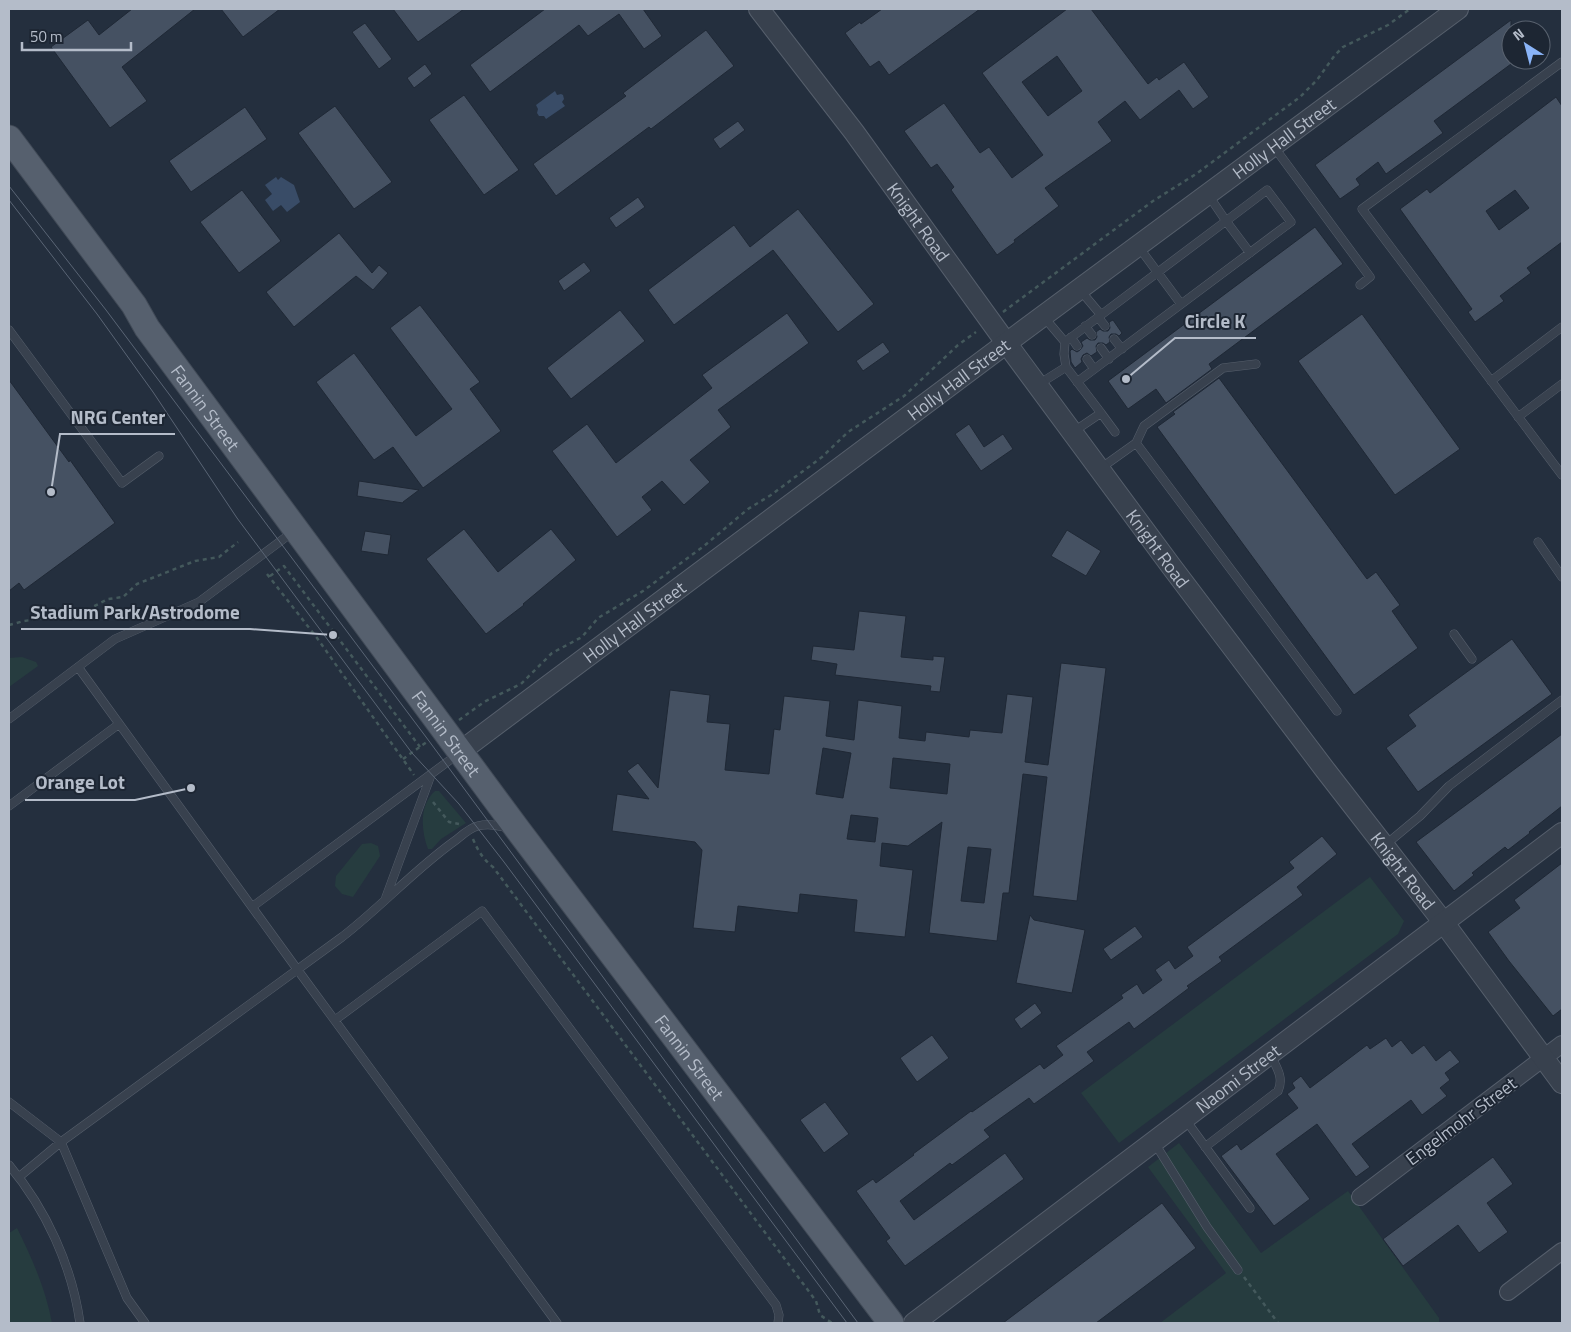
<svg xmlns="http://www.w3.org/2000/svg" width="1571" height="1332" font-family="'Titillium Web',sans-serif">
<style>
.green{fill:#263c3f}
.water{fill:#394c67}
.building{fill:#455162;stroke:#1f2835;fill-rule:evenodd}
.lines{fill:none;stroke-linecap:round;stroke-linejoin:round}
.service-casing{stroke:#565f6c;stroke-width:9}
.minor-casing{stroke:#565f6c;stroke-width:18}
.tertiary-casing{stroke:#565f6c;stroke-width:22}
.primary-casing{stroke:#414a57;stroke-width:27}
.path{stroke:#44595c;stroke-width:2.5;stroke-dasharray:4 4;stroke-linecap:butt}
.service{stroke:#38414e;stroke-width:8}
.minor{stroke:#38414e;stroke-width:16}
.tertiary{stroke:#38414e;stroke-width:20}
.primary{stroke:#56606e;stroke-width:25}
.tram{stroke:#5a6575;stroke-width:1}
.labels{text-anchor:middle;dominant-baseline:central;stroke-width:4;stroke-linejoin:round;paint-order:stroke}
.street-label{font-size:18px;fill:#b4bcc9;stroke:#1d2633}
.leader{fill:none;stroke:#b4bcc9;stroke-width:2}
.callout-dot{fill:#b4bcc9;stroke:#1d2633;stroke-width:2}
.callout-label{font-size:19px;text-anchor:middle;font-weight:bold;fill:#b4bcc9;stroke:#1d2633;stroke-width:4;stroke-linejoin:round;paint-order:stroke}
</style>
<rect width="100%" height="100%" fill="#242f3e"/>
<path class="green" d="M 22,657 L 36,662 L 38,666 L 9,687 L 9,658 Z
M 435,791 L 439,791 L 466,823 L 441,839 L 432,849 L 428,849 C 421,831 419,805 435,791 Z
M 371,843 L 378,846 L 380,856 L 353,897 L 342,894 L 335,886 L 336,876 L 362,844 Z
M 1370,877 L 1404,921 L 1398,934 L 1119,1143 L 1081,1093 Z
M 1179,1143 L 1261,1253 L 1348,1191 L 1439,1318 L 1439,1323 L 1160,1323 L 1226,1273 L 1148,1167 Z
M 17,1228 C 32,1258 46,1290 52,1323 L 9,1323 L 9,1233 Z"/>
<path class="water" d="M 555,91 L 557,95 L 561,94 L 563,95 L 564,99 L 562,102 L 565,106 L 546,119 L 544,116 L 539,116 L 537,113 L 538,109 L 536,105 Z
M 276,177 L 278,180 L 281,177 L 294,185 L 300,202 L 287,212 L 281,205 L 273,211 L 265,200 L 272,194 L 265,185 Z"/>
<path class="building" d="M 132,9 L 195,9 L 122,67 L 147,101 L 110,128 L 51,47 L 88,20 L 99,35 Z
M 221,9 L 280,9 L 243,37 Z
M 393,9 L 464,9 L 418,42 Z
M 545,9 L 643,9 L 662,36 L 644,49 L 619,14 L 588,36 L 579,25 L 490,92 L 470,65 Z
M 882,9 L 980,9 L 889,75 L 879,61 L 870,67 L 845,33 L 860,22 L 861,24 Z
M 1067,9 L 1091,9 L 1148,84 L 1157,77 L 1159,80 L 1184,62 L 1209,97 L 1193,109 L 1179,90 L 1140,120 L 1125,101 L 1098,122 L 1112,141 L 1045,188 L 1059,206 L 1014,240 L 1015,242 L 997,255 L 951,190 L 954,187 L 937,164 L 931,168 L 904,131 L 944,103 L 980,153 L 989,147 L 1012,178 L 1043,155 L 982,73 ZM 1057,56 L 1082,91 L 1048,116 L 1022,82 Z
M 1511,20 L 1511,64 L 1434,121 L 1443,133 L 1386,174 L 1378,162 L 1356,179 L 1360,185 L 1340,199 L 1315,165 Z
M 365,23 L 392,59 L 379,69 L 352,32 Z
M 706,30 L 734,66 L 651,129 L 649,127 L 556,196 L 533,164 L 626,96 L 623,93 Z
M 425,64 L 432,74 L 414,88 L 407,78 Z
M 464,95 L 519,170 L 484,195 L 429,120 Z
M 1556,97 L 1562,106 L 1562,242 L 1527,268 L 1531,273 L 1500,296 L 1504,301 L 1475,322 L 1468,312 L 1472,309 L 1400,209 L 1427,189 L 1430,193 ZM 1515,190 L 1529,208 L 1499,230 L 1486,211 Z
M 335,106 L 392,182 L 354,209 L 298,133 Z
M 245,107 L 267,139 L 191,192 L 169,161 Z
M 738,121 L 745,130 L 720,149 L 713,139 Z
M 242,190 L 281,241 L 239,273 L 200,222 Z
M 638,197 L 645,207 L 616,228 L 609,218 Z
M 798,209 L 874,304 L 838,332 L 773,250 L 674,325 L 648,290 L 734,225 L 750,247 Z
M 1315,227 L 1343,264 L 1209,364 L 1212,369 L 1166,403 L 1156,389 L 1128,409 L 1108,381 Z
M 339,233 L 372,273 L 379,265 L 388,273 L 373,290 L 356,276 L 294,327 L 266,292 Z
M 584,262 L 591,271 L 564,291 L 558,281 Z
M 420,305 L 480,382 L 470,389 L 501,431 L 423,488 L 393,447 L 374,460 L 316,382 L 354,353 L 416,436 L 452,409 L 390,328 Z
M 620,310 L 645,341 L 571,399 L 547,368 Z
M 787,313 L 809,343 L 718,410 L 731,427 L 690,460 L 710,482 L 684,505 L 662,481 L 642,497 L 652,510 L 617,537 L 552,451 L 587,424 L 616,463 L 712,388 L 702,375 Z
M 1362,314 L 1460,449 L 1395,495 L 1298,361 Z
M 1113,320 L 1122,333 L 1119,336 L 1116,334 L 1111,334 L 1109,337 L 1110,342 L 1106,345 L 1103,343 L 1098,343 L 1096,346 L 1097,352 L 1091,356 L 1087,353 L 1083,355 L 1081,359 L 1082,362 L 1075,368 L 1071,362 L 1070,351 L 1072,349 L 1077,352 L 1080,350 L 1083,346 L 1081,342 L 1087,338 L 1090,340 L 1095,340 L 1097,337 L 1096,332 L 1100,329 L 1103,331 L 1108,331 L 1110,328 L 1109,322 Z
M 883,342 L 890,352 L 863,371 L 856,361 Z
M 1219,378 L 1367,579 L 1376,572 L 1400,605 L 1392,611 L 1418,648 L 1354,695 L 1157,427 L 1175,414 L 1173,412 Z
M 9,380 L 69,462 L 70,460 L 115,523 L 24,590 L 19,583 L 9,591 Z
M 969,424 L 984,447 L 1003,434 L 1013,449 L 981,471 L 955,434 Z
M 359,481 L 419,490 L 403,502 L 403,503 L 357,496 Z
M 464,529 L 498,572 L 551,529 L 576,560 L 523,604 L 524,605 L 486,634 L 426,559 Z
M 1067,530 L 1101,551 L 1086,576 L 1051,556 Z
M 365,531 L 391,535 L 388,555 L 361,551 Z
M 859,611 L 906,616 L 901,657 L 933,660 L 933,656 L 945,657 L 940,692 L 930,691 L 931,686 L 835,675 L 837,664 L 811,660 L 813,646 L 854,650 Z
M 1512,639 L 1552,694 L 1418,792 L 1386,748 L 1416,726 L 1408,715 Z
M 1061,663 L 1106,668 L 1077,901 L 1033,896 L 1047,777 L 1023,774 L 1009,893 L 1003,893 L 997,941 L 929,933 L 942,822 L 908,846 L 882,843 L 880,866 L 913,870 L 905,937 L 854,932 L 857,900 L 800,894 L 798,913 L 738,906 L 735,932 L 693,928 L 702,850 L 695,842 L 612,831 L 617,794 L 649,799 L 627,771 L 638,763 L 658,788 L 670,690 L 710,695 L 707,722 L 730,724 L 725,770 L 769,774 L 774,729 L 780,730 L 784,696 L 830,701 L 826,736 L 854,740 L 858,700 L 902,706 L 899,738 L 925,741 L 926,732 L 969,737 L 970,730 L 1002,733 L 1007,694 L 1033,697 L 1025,762 L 1048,765 ZM 823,748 L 851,753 L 843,798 L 816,794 ZM 893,758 L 950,764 L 947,794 L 890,788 ZM 851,815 L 878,818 L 875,842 L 847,839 ZM 968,847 L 991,849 L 984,903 L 961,901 Z
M 1562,734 L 1562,806 L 1529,832 L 1530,833 L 1508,850 L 1505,847 L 1472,873 L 1474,875 L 1454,891 L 1416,842 Z
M 1322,836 L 1337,854 L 1297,887 L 1303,895 L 1219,957 L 1222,961 L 1187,986 L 1189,988 L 1157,1012 L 1134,1029 L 1129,1022 L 1087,1052 L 1094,1061 L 1034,1104 L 1029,1098 L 984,1130 L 990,1137 L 952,1165 L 950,1163 L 900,1201 L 914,1220 L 1005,1153 L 1024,1179 L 905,1266 L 886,1241 L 890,1238 L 856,1191 L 873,1179 L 876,1183 L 914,1155 L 913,1154 L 971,1111 L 972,1112 L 1040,1064 L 1044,1069 L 1063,1055 L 1056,1046 L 1123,998 L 1121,995 L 1137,984 L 1143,994 L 1162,980 L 1155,970 L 1169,960 L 1175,969 L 1193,956 L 1187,947 L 1294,868 L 1289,862 Z
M 1562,863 L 1562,1009 L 1553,1016 L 1509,961 L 1488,932 L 1520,908 L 1514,900 Z
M 1030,915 L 1034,920 L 1085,930 L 1072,993 L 1016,983 Z
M 1135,926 L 1143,937 L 1111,960 L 1103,949 Z
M 1035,1003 L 1042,1013 L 1021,1029 L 1014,1019 Z
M 932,1035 L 949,1058 L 917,1082 L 900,1058 Z
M 1386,1038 L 1392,1047 L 1401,1040 L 1412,1054 L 1424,1045 L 1436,1061 L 1450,1050 L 1460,1062 L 1445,1073 L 1450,1080 L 1440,1088 L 1447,1096 L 1422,1115 L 1411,1100 L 1352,1144 L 1370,1167 L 1356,1177 L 1317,1124 L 1276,1154 L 1310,1199 L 1274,1226 L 1221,1156 L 1237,1144 L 1241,1150 L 1298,1108 L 1287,1094 L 1295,1088 L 1292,1083 L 1301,1076 L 1310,1088 L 1367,1045 L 1370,1049 Z
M 825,1102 L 849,1134 L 824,1153 L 800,1120 Z
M 1493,1157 L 1513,1184 L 1487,1203 L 1508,1232 L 1479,1253 L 1458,1225 L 1403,1266 L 1383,1239 Z
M 1162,1203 L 1196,1248 L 1096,1323 L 1003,1323 Z"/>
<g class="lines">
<g class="service-casing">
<path id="service" d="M 1562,62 L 1362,209 L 1562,475
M 1274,147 L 1370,277 L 1360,285
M 1138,246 L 1181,304
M 1101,315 L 1226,221 L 1209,196
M 1043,316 L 1065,342 L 1101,315 L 1080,290
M 1098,317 L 1105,326
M 1085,326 L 1092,335
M 9,330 L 122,483 L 159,456
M 1071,337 L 1077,346
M 1114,339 L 1122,349
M 1065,342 L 1064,354 L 1066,367
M 1101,348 L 1109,359
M 1087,359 L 1094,369
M 1491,381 L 1562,327
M 1077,382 L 1291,222 L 1267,190 L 1226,221 L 1250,253
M 1039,384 L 1066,367 L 1101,413 L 1073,432
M 1101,413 L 1115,432
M 1518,417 L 1562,384
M 1136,443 L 1337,711
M 1101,468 L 1136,443 L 1144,426 L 1223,368 L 1256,364
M 1538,542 L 1562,577
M 1454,634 L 1472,659
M 78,667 L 297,969 L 557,1323
M 9,719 L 115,639 L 199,602 L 294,531
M 9,806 L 119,724
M 1384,846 L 1420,816 L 1449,786 L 1562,700
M 386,897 L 431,775
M 252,907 L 458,754
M 335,1020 L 482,911 L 776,1305 L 779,1315 L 778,1323
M 9,1102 L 61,1142 L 127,1298 L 145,1323
M 1185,1119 L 1250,1208
M 1154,1142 L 1207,1227 L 1238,1270
M 1205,1147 L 1278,1091 C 1284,1078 1277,1068 1271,1056
M 9,1165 C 46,1209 72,1266 80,1323
M 19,1177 L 61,1142 L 342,937 C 381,907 415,869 456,840 C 462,835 471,827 478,826 C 489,823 499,826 509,828"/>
</g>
<g class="minor-casing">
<path id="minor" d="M 1360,1197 L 1562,1044
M 1508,1292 L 1562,1251"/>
</g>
<g class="tertiary-casing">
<g id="tertiary">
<path id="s1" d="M 759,9 L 854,132 L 1007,344 L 1171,566 L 1326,771 L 1444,923 L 1562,1083"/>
<path id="s2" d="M 461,751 L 1020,333 L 1458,9"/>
<path id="s3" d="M 914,1323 L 1562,833"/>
</g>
</g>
<g class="primary-casing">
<g id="primary">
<path id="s4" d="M 9,138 L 134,305 L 147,328 L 518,830 L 891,1323"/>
</g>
</g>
<path class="path" d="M 1003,312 L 1153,201 L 1196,174 L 1300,97 L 1317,80 L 1335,55 L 1343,47 L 1388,25 L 1410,9
M 267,574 L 317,638 L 414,775
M 270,576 L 284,566 L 420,747
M 9,625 L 24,621 L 81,613 L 108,599 L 123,597 L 137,584 L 195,561 L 219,557 L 238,542
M 459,720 L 484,702 L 521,684 L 552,653 L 582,637 L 598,618 L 643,591 L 704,546 L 748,509 L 771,495 L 822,457 L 848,432 L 904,396 L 958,345 L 976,332
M 403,759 L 428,741
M 433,802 L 449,822 L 459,824
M 473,839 C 478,851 483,859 493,867 L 816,1301 L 820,1315 L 832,1323
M 1244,1277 L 1278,1323"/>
<use href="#service" class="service"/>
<use href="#minor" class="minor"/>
<use href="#tertiary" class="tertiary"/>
<use href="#primary" class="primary"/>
<path class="tram" d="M 9,186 L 106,310 L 429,741 L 858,1323
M 9,200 L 97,314 L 153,392 L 237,518 L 412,753 L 459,804 L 504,862 L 847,1323"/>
</g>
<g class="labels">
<g class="street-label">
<text stroke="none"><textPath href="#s2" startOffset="1026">Holly Hall Street</textPath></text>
<text stroke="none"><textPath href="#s1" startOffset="266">Knight Road</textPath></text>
<text stroke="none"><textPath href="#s2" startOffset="621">Holly Hall Street</textPath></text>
<text stroke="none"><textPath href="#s4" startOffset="334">Fannin Street</textPath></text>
<text stroke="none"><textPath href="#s1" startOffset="671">Knight Road</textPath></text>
<text stroke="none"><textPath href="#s2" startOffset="216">Holly Hall Street</textPath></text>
<text stroke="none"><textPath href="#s4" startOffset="739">Fannin Street</textPath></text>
<text stroke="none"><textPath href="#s1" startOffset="1076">Knight Road</textPath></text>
<text stroke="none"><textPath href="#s4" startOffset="1144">Fannin Street</textPath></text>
<text stroke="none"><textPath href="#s3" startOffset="406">Naomi Street</textPath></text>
<text transform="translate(1461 1121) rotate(-37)">Engelmohr Street</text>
</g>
</g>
<path class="leader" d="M1126 379L1175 338H1256M51 492L60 434H175M333 635L250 629H21M191 788L135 800H25"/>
<g class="callout-dot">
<circle cx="1126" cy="379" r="5"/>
<circle cx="51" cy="492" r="5"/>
<circle cx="333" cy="635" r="5"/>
<circle cx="191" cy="788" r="5"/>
</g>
<g class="callout-label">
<text x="1215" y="328">Circle K</text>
<text x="118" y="424">NRG Center</text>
<text x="135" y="619">Stadium Park/Astrodome</text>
<text x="80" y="789">Orange Lot</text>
</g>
<rect width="1571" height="1332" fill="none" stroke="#b4bcc9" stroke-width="20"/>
<g transform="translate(1526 45) rotate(324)"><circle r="24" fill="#1d2633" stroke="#59626f"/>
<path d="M0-4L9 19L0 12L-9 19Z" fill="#8ab4f8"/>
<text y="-8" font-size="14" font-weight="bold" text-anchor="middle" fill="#b4bcc9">N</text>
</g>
<path d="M22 42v8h109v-8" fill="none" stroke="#b4bcc9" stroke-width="2.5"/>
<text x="30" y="42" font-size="15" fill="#b4bcc9" stroke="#1d2633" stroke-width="4" paint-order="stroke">50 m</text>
</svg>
